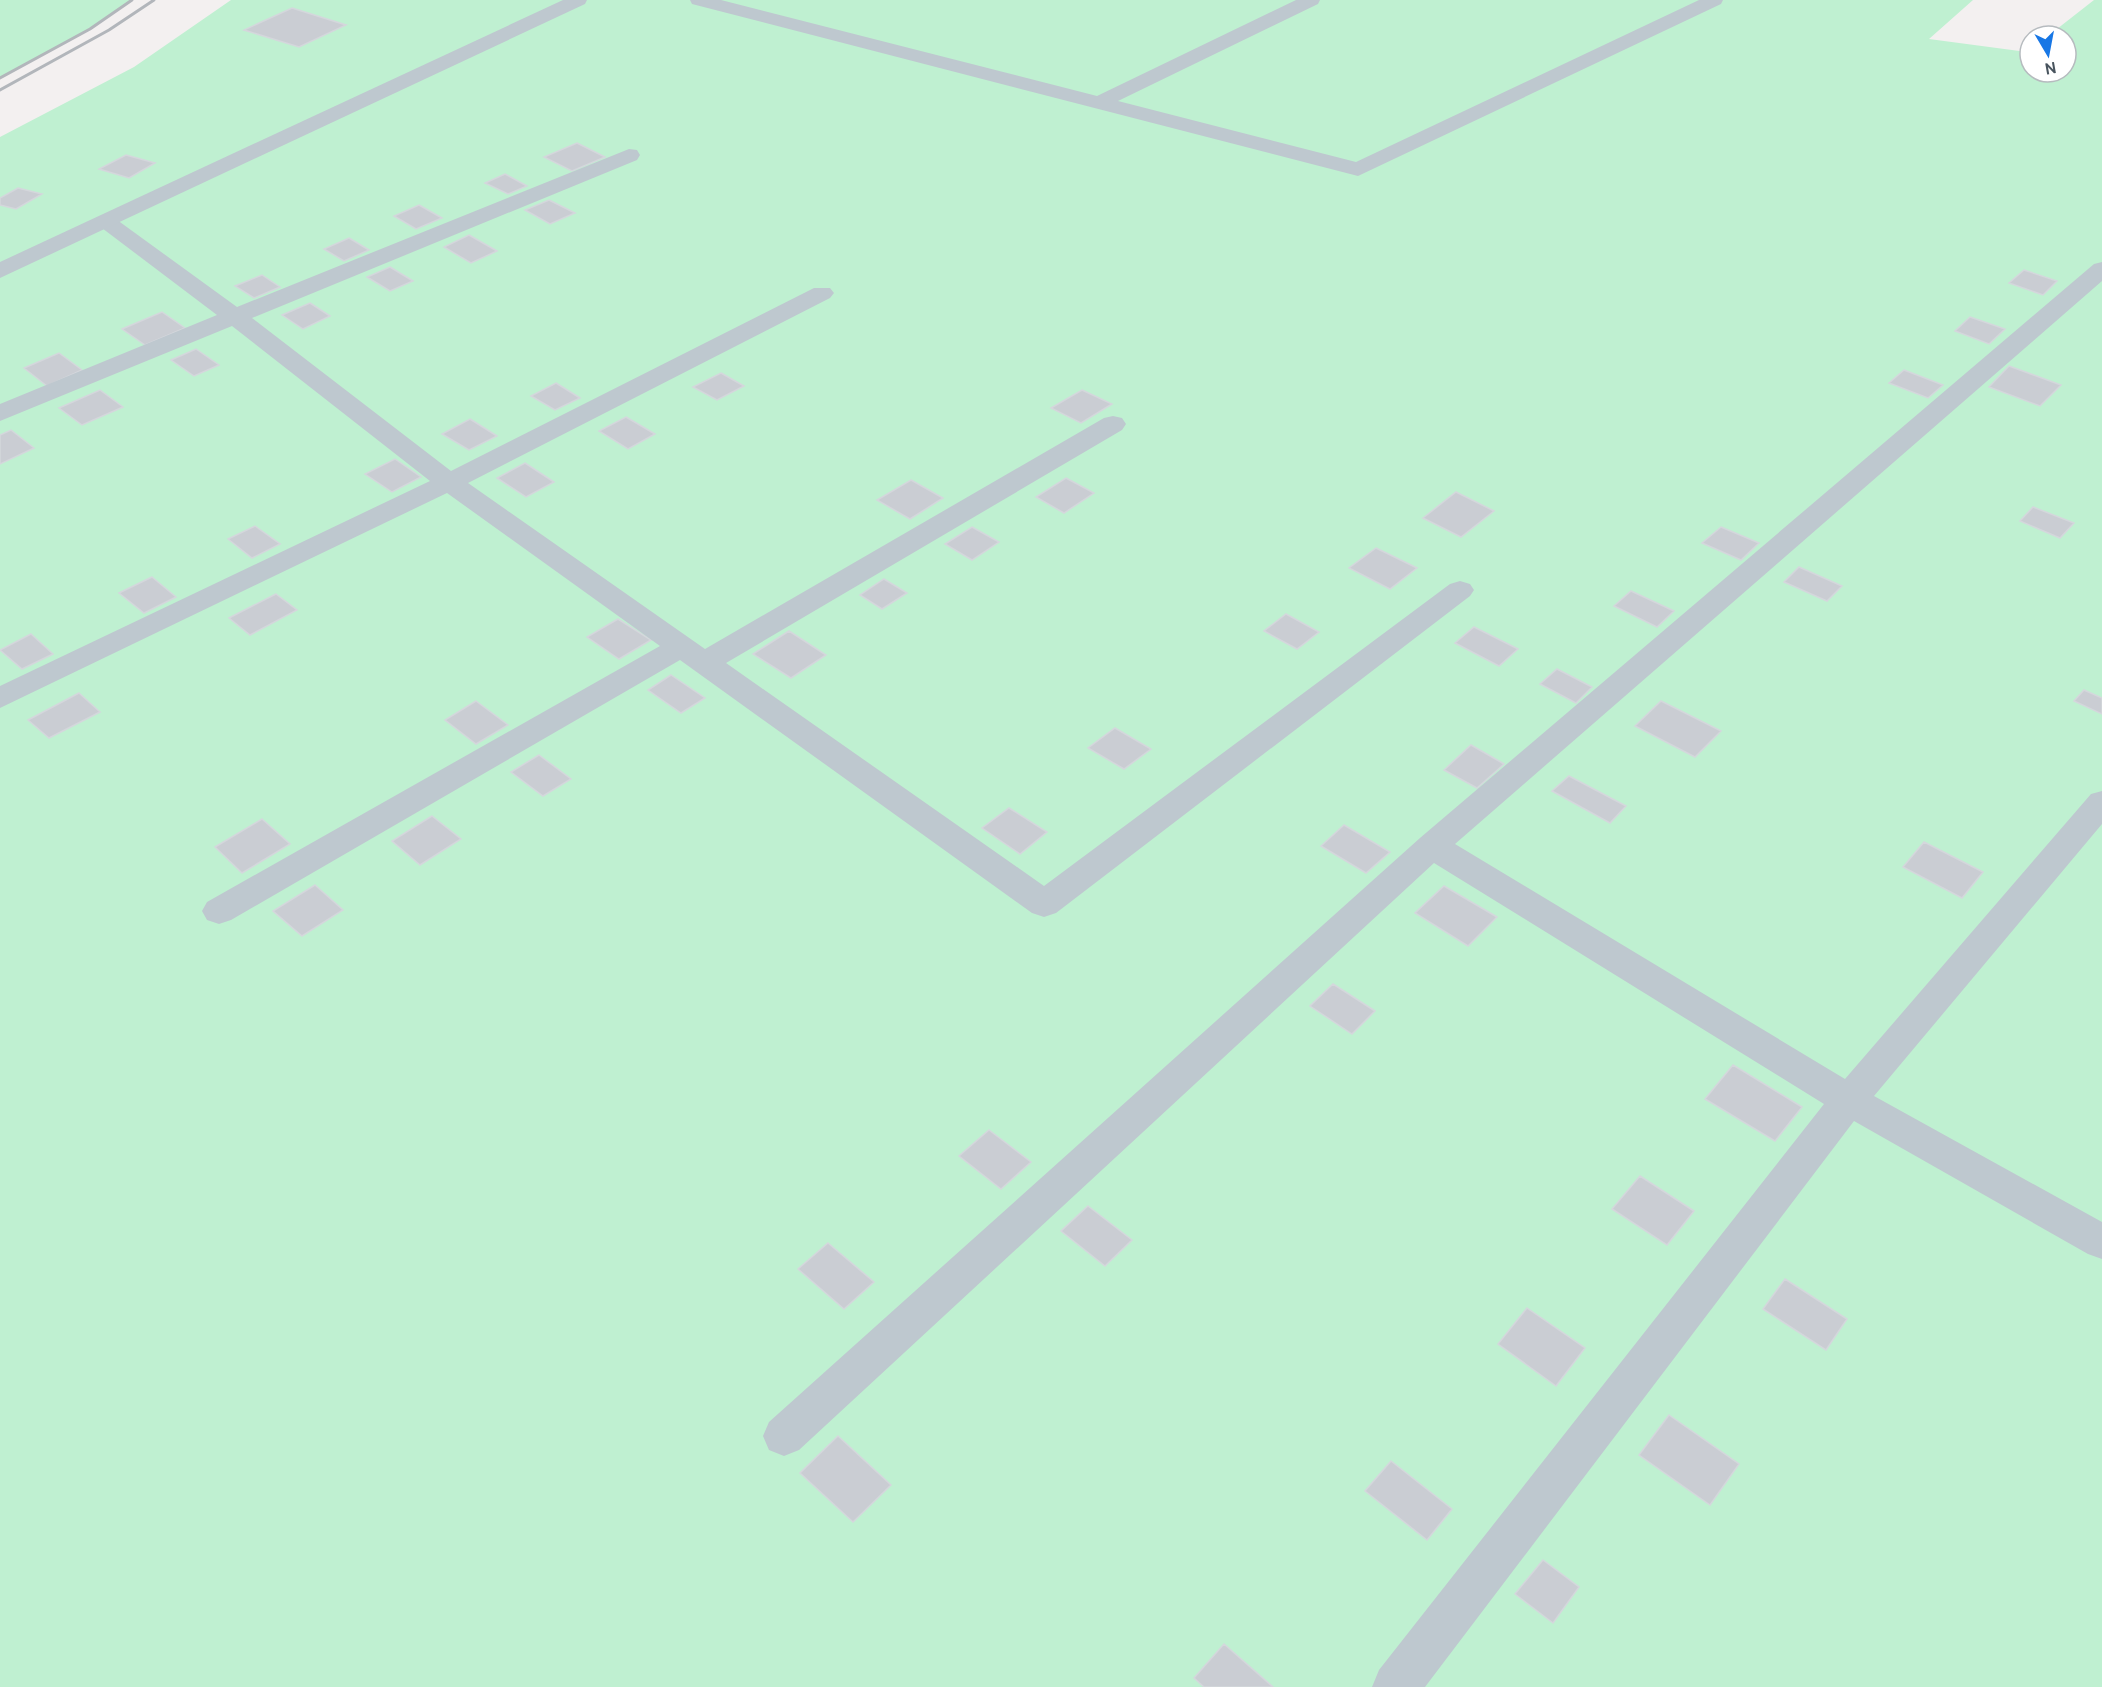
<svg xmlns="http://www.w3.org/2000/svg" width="2102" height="1687" font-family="Overpass,sans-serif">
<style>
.green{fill:#bff0d1}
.building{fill:#cacdd3;stroke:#d4d7dc;stroke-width:1.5}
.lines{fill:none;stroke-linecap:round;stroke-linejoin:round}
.service{fill:#bec8cf;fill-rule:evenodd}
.minor{fill:#bec8cf;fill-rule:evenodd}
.rail{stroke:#b2b6bb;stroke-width:3}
</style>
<rect width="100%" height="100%" fill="#f3f0f0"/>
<path class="green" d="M 0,0 L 132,0 L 90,29 L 0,78 Z
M 231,0 L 1973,0 L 1929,39 L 2027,52 L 2030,50 L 2030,72 L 2066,72 L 2066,36 L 2048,36 L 2094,0 L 2102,0 L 2102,1687 L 0,1687 L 0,137 L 134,67 Z"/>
<path class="building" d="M 292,8 L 346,25 L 299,47 L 244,30 Z
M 577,143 L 605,157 L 572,171 L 544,157 Z
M 126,155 L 155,163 L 129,178 L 99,169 Z
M 505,174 L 527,186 L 508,194 L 485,183 Z
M 18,188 L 42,194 L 16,209 L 0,205 L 0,198 Z
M 549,200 L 575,213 L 550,224 L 525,210 Z
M 419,205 L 442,218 L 416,229 L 394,216 Z
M 469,235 L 497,251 L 471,263 L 444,247 Z
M 349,238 L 369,250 L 344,261 L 324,249 Z
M 390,267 L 413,281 L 390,291 L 367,277 Z
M 2024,270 L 2057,281 L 2043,295 L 2009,283 Z
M 262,275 L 280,287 L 254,298 L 235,286 Z
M 310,303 L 330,316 L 303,329 L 282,315 Z
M 162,312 L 185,328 L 145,345 L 122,329 Z
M 1970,317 L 2005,329 L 1989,344 L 1955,331 Z
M 196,349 L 219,365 L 194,376 L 171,360 Z
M 59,353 L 82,370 L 47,386 L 24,368 Z
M 2009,366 L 2061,385 L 2040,406 L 1989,387 Z
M 1904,370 L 1943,385 L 1928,398 L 1889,383 Z
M 721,373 L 744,386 L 717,400 L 693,387 Z
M 556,383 L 580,398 L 555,410 L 531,396 Z
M 100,390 L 123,407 L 82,425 L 59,408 Z
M 1082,390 L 1112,404 L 1081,423 L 1051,408 Z
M 626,417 L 655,434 L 628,449 L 599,431 Z
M 470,419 L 497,436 L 469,450 L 442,434 Z
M 11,430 L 34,448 L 0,464 L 0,435 Z
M 395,459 L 421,477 L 392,492 L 365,474 Z
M 525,463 L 554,482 L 526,497 L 497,478 Z
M 1066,478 L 1094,493 L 1064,513 L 1036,497 Z
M 911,480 L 943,498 L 910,519 L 877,500 Z
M 1456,492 L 1494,511 L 1461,537 L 1423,518 Z
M 2033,507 L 2074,523 L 2060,538 L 2020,521 Z
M 255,526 L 280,544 L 252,558 L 228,539 Z
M 972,527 L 999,542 L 972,560 L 945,544 Z
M 1721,527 L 1759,543 L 1741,560 L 1702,543 Z
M 1376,548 L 1417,568 L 1390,589 L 1349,568 Z
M 1799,567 L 1842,586 L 1827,601 L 1784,582 Z
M 152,577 L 176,597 L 144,613 L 119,593 Z
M 884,579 L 907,593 L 882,609 L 860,595 Z
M 1631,591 L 1674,611 L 1657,627 L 1614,606 Z
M 276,594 L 297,610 L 250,635 L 229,618 Z
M 1286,614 L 1319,632 L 1297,649 L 1264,631 Z
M 618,619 L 651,640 L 619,659 L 587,637 Z
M 1474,627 L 1518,649 L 1499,666 L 1455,643 Z
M 789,631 L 826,655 L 791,678 L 753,654 Z
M 31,634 L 53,654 L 22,669 L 0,650 Z
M 1557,669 L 1592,687 L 1576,703 L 1540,684 Z
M 671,675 L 705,698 L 681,713 L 648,690 Z
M 2084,690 L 2102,698 L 2102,714 L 2074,701 Z
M 79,693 L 100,712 L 49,738 L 28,720 Z
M 476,701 L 508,725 L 476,744 L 445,720 Z
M 1661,701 L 1721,731 L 1695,757 L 1635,726 Z
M 1115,728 L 1151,749 L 1124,769 L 1088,748 Z
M 1471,745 L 1504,764 L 1477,788 L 1444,770 Z
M 539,755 L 571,779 L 543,796 L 511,772 Z
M 1569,776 L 1626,806 L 1610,823 L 1552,791 Z
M 1009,808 L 1047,832 L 1020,854 L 982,828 Z
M 432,816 L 461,839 L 420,865 L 392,841 Z
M 262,819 L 290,844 L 242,873 L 215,847 Z
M 1344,825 L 1390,852 L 1366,873 L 1321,846 Z
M 1924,842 L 1983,872 L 1962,898 L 1903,867 Z
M 315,885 L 343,910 L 302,936 L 273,911 Z
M 1444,886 L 1497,917 L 1468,946 L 1415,913 Z
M 1333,984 L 1375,1011 L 1352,1034 L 1310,1006 Z
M 1733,1065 L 1802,1107 L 1775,1141 L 1705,1099 Z
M 989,1130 L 1031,1162 L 1001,1189 L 959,1156 Z
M 1640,1176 L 1694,1211 L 1667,1245 L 1612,1209 Z
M 1088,1206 L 1132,1240 L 1105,1266 L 1061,1231 Z
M 828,1243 L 874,1282 L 844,1309 L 798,1269 Z
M 1785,1279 L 1847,1319 L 1826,1350 L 1763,1309 Z
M 1527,1308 L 1585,1348 L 1556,1386 L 1498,1344 Z
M 1669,1415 L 1739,1464 L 1710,1505 L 1639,1455 Z
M 838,1436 L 891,1485 L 853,1522 L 800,1473 Z
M 1391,1461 L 1452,1509 L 1427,1540 L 1365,1491 Z
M 1543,1560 L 1579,1587 L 1553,1623 L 1515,1594 Z
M 1224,1644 L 1273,1687 L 1204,1687 L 1194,1678 Z"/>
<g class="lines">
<path class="service" d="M 690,0 L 721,0 L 1097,96 L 1296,0 L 1320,0 L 1318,4 L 1118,101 L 1356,162 L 1699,0 L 1723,0 L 1721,4 L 1358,176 L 692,4 Z
M 629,149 L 637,150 L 640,155 L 637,160 L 252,318 L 451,471 L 814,288 L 830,288 L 834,293 L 830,298 L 468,483 L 705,649 L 1104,418 L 1113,416 L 1122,418 L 1126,424 L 1122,430 L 726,663 L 1044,886 L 1450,584 L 1460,581 L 1470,584 L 1474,590 L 1470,596 L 1056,913 L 1044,917 L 1032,913 L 680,660 L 231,920 L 219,924 L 207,920 L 202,911 L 207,902 L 660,646 L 447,493 L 0,708 L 0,686 L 430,481 L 232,326 L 0,421 L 0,404 L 217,315 L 94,222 L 97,217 L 113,217 L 237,307 Z
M 2102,262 L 2102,281 L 1455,844 L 1845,1079 L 2091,794 L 2102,791 L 2102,824 L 1874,1096 L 2102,1222 L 2102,1259 L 2088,1254 L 1854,1121 L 1425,1687 L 1372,1687 L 1379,1670 L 1824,1104 L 1434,863 L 799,1450 L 784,1456 L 769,1450 L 763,1436 L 769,1422 L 1420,838 L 2094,264 Z"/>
<path class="minor" d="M 563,0 L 587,0 L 585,4 L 0,278 L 0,262 Z"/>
<path class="rail" d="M 0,78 L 90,29 L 132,0
M 0,90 L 109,30 L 154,0"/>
</g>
<g transform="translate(2048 54) rotate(170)"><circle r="28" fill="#ffffff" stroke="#b6bbbf" stroke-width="1.5"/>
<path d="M0-4.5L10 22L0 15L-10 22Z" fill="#1877e5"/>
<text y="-9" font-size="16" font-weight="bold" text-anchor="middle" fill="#48545e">N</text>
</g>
</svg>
